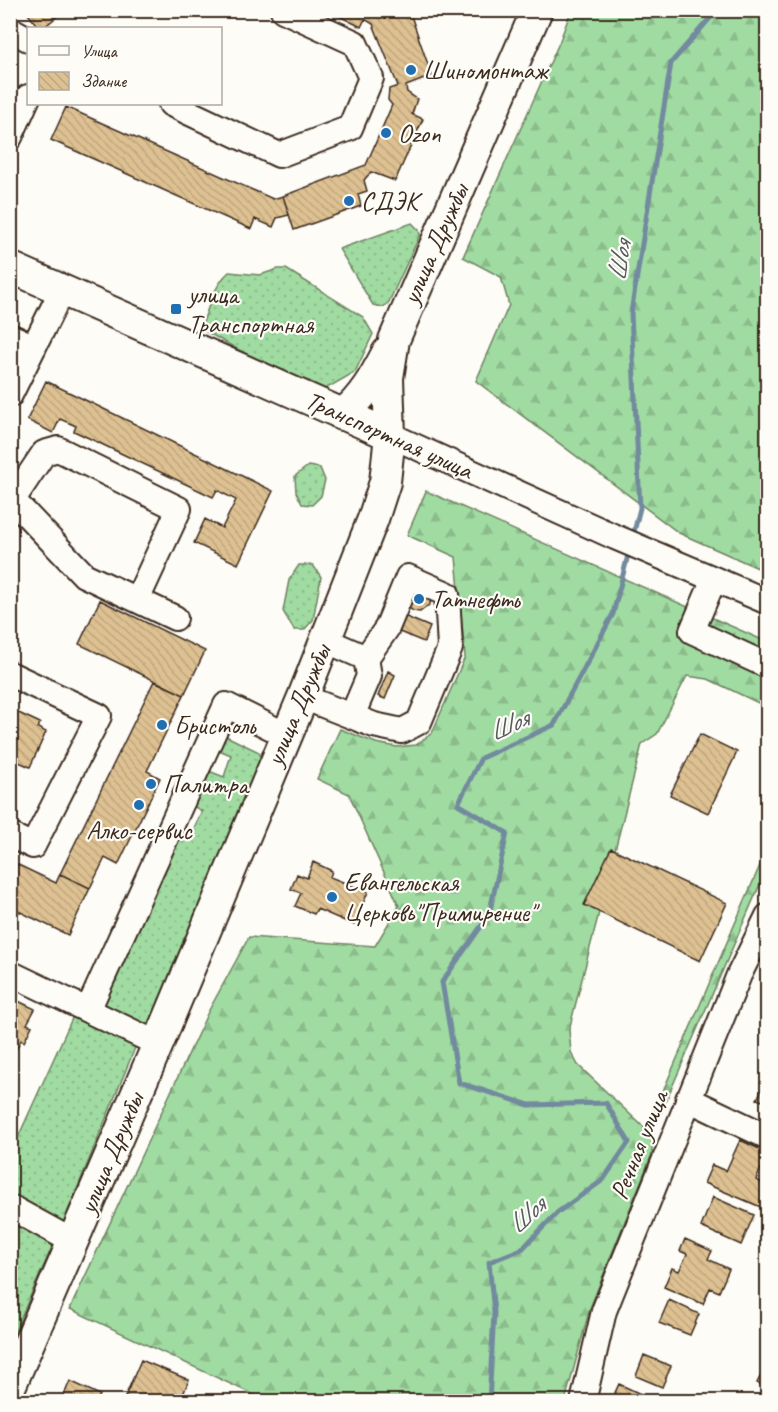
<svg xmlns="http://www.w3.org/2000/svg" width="778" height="1412" font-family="Caveat,sans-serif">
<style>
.grass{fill:url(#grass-dots);stroke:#6e8260;stroke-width:1.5}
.forest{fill:url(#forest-firs);stroke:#6e8260;stroke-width:1.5}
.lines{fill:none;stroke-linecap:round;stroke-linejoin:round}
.stream{stroke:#728a9e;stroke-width:5}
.building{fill:url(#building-back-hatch);stroke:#3b2a1e;stroke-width:1.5}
.minor-casing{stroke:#3b2a1e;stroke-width:28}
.major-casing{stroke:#3b2a1e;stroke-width:34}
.minor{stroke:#fdfcf7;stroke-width:24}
.major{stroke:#fdfcf7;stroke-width:30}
.poi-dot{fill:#1f6fb2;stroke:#fdfcf7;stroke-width:2}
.labels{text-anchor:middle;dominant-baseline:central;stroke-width:4.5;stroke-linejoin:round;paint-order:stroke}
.poi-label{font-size:26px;fill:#3b2a1e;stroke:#fdfcf7;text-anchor:start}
.street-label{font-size:26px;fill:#3b2a1e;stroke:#fdfcf7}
.water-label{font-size:27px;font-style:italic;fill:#565a5e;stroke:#fdfcf7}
</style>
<defs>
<pattern id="grass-dots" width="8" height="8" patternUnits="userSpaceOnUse" patternTransform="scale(1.5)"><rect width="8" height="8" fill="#a0dba2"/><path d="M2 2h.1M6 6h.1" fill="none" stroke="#8bbc8b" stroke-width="1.8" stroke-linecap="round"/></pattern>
<pattern id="forest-firs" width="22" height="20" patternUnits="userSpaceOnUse" patternTransform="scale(1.5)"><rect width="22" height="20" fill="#a0dba2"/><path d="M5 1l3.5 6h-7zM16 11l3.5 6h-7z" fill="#8bbc8b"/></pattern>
<pattern id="building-back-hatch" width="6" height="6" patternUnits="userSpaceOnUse" patternTransform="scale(1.5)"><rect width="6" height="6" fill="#dec192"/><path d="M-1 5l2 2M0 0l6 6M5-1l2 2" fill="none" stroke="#bfa67d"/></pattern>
</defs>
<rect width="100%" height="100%" fill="#fdfcf7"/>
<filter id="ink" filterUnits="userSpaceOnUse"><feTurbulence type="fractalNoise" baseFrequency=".0167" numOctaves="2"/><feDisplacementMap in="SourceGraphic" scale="12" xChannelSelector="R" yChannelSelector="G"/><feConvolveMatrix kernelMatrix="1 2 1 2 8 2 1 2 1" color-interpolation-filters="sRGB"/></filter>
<g filter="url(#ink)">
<path class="grass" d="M 412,223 L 419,230 L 420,235 L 388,304 L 383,307 L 373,305 L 339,249 Z
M 278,269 L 286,269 L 363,317 L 373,334 L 355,372 L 322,391 L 273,369 L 203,330 L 202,325 C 208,308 215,284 229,272 L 260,275 Z
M 308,466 L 320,468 L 325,480 L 321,496 L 312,505 L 302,504 L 296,492 L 295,476 Z
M 299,565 L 313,565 L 321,577 L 313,620 L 304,630 L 294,630 L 283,611 L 289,580 Z
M 226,736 L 259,752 L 262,762 L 151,1025 L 139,1027 L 106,1010 L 103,999 L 173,838 L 190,837 L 202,811 L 191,805 L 204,769 L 224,777 L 231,755 L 214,748 L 215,739 Z
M 74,1014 L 137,1043 L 63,1223 L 11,1197 L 11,1153 Z
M 11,1219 L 53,1240 L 52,1247 L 11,1340 Z"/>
<path class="forest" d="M 571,11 L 767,11 L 767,572 L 679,533 L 476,381 L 509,305 L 501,277 L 463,257 L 559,43 Z
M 426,491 L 767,642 L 767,707 L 708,679 L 687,676 L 657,734 L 642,744 L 569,1030 L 571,1052 L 578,1065 L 652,1135 L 652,1154 L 590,1308 L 565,1401 L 267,1401 L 70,1309 L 208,1012 L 249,937 L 375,946 L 399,906 L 349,794 L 317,779 L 340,729 L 376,743 L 397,747 L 416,745 L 432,733 L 465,657 L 456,557 L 407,535 Z
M 767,849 L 767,868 L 656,1124 L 651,1119 Z"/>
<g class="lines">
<path class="stream" d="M 633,536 L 640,508 L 631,313 L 671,63 L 717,10
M 489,1402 L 494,1313 L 489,1262 L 522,1249 L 558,1212 L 603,1180 L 629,1142 L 606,1103 L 529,1105 L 459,1083 L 442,982 L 489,915 L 507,833 L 458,804 L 481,758 L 554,725 L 613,614 L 629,551"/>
</g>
<path class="building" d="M 25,10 L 65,10 L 43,28 L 39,28 Z
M 327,10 L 380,10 L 384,18 L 409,10 L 432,76 L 406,86 L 407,92 L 417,99 L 412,114 L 423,119 L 395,181 L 371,172 L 364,180 L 367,191 L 358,194 L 361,206 L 294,230 L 283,196 L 366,165 L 392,105 L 388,100 L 389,89 L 398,86 L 373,24 L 365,19 L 361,27 Z
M 66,107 L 273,199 L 283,196 L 289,215 L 277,218 L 273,227 L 255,219 L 251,229 L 51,140 Z
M 46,381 L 273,491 L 238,564 L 194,543 L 205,519 L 222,528 L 236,500 L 217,490 L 213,497 L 74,431 L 76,426 L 60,419 L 53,433 L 27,420 Z
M 416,585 L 431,599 L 430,604 L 420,612 L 413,611 L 407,606 Z
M 100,600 L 205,651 L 184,695 L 79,644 Z
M 404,616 L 430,627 L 424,642 L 397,631 Z
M 388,671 L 395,675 L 385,699 L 378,696 Z
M 154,681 L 184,695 L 147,771 L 160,778 L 118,865 L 105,858 L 90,888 L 60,874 Z
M 10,709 L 40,723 L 38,728 L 46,732 L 30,767 L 10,758 Z
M 700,734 L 737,752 L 708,813 L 670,795 Z
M 611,848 L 727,903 L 700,961 L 584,905 Z
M 10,861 L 56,883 L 60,874 L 90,888 L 68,935 L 10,907 Z
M 313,862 L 332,871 L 330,877 L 368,892 L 354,925 L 317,909 L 314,914 L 295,906 L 301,893 L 291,889 L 297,874 L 307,878 Z
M 10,997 L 35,1009 L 27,1024 L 32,1026 L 24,1042 L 21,1040 L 10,1061 Z
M 768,1078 L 768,1103 L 757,1099 Z
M 740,1140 L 768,1153 L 756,1180 L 768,1185 L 768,1210 L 704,1183 L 712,1165 L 726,1171 Z
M 713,1197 L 754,1215 L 741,1245 L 701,1227 Z
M 685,1239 L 712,1251 L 708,1259 L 729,1269 L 719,1292 L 710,1288 L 703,1304 L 664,1287 L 672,1268 L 679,1271 L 687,1254 L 680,1251 Z
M 669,1300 L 699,1314 L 690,1335 L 659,1323 Z
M 644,1355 L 671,1366 L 662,1387 L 636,1376 Z
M 141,1360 L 189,1380 L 180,1402 L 135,1402 L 125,1397 Z
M 768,1362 L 768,1388 L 757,1383 Z
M 70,1381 L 100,1395 L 96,1402 L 61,1402 Z
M 619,1384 L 658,1402 L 617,1402 L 612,1399 Z"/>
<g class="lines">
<g class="minor-casing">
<path id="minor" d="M 10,29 L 28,39
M 171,104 L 279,155 L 350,128 L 371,78 L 355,43 L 283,10
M 10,137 L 28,97
M 10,336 L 34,347
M 10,395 L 62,290
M 390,435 L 615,537 L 768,602
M 10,497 L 84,575 L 175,618
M 10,504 L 44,453 L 58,449 L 179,509 L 137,600
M 714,579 L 692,631 L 768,666
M 10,674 L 99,716 L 33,846 L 10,835
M 303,697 L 374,725 L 402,731 L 419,722 L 450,648 L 447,594 L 408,577 L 387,628 L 366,658 L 325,640
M 352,716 L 369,676 L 366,658
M 10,973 L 158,1044
M 88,1010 L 226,705 L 286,735
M 688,1099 L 768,1137
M 10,1207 L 72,1241
M 583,1402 L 604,1311 L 739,975 L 768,916"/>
</g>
<g class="major-casing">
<path id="major" d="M 10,267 L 390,435
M 342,415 C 363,398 375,376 387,353
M 10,1387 L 158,1044 L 303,697 L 373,519 L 385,482 L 390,435 L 388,378 L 394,340 L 537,10"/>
</g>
<use href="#minor" class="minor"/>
<use href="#major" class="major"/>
</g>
</g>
<g class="poi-dot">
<circle cx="411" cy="70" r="6"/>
<circle cx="386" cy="133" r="6"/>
<circle cx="349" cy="201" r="6"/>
<rect x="170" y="303" width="12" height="12" rx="3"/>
<circle cx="419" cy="599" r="6"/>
<circle cx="162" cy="725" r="6"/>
<circle cx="151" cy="784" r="6"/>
<circle cx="139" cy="805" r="6"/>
<circle cx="332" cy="897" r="6"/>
</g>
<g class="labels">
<g class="poi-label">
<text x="423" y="70">Шиномонтаж</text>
<text x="398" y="133">Ozon</text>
<text x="361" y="201">СДЭК</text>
<text x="188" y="294">улица<tspan x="188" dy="30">Транспортная</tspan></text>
<text x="431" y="599">Татнефть</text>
<text x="174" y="725">Бристоль</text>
<text x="163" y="784">Палитра</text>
<text x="139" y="830" text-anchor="middle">Алко-сервис</text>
<text x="344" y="882">Евангельская<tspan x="344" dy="30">Церковь"Примирение"</tspan></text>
</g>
<g class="street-label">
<text transform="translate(435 244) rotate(-66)">улица Дружбы</text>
<text transform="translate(389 435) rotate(24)">Транспортная улица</text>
<text transform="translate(298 705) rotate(-67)">улица Дружбы</text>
<text transform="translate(639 1145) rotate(-68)">Речная улица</text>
<text transform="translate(111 1153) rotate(-67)">улица Дружбы</text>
</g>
<g class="water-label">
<text transform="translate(619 261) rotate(-81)">Шоя</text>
<text transform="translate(508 725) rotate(-24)">Шоя</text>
<text transform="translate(526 1215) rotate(-42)">Шоя</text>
</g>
</g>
<rect width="778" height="1412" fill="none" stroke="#fdfcf7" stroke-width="36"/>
<rect x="18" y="18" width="742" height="1376" fill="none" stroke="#3b2a1e" stroke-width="2" filter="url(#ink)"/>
<rect x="27" y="27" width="195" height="78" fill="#fdfcf7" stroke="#afa8a0" stroke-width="1.5"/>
<rect x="39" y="46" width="30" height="9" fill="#fdfcf7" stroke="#afa8a0" stroke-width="1.5"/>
<text x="81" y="57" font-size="18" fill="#3b2a1e">Улица</text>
<rect x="39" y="72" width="30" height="18" fill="url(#building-back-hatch)" stroke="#afa8a0" stroke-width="1.5"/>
<text x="81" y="87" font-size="18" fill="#3b2a1e">Здание</text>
</svg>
